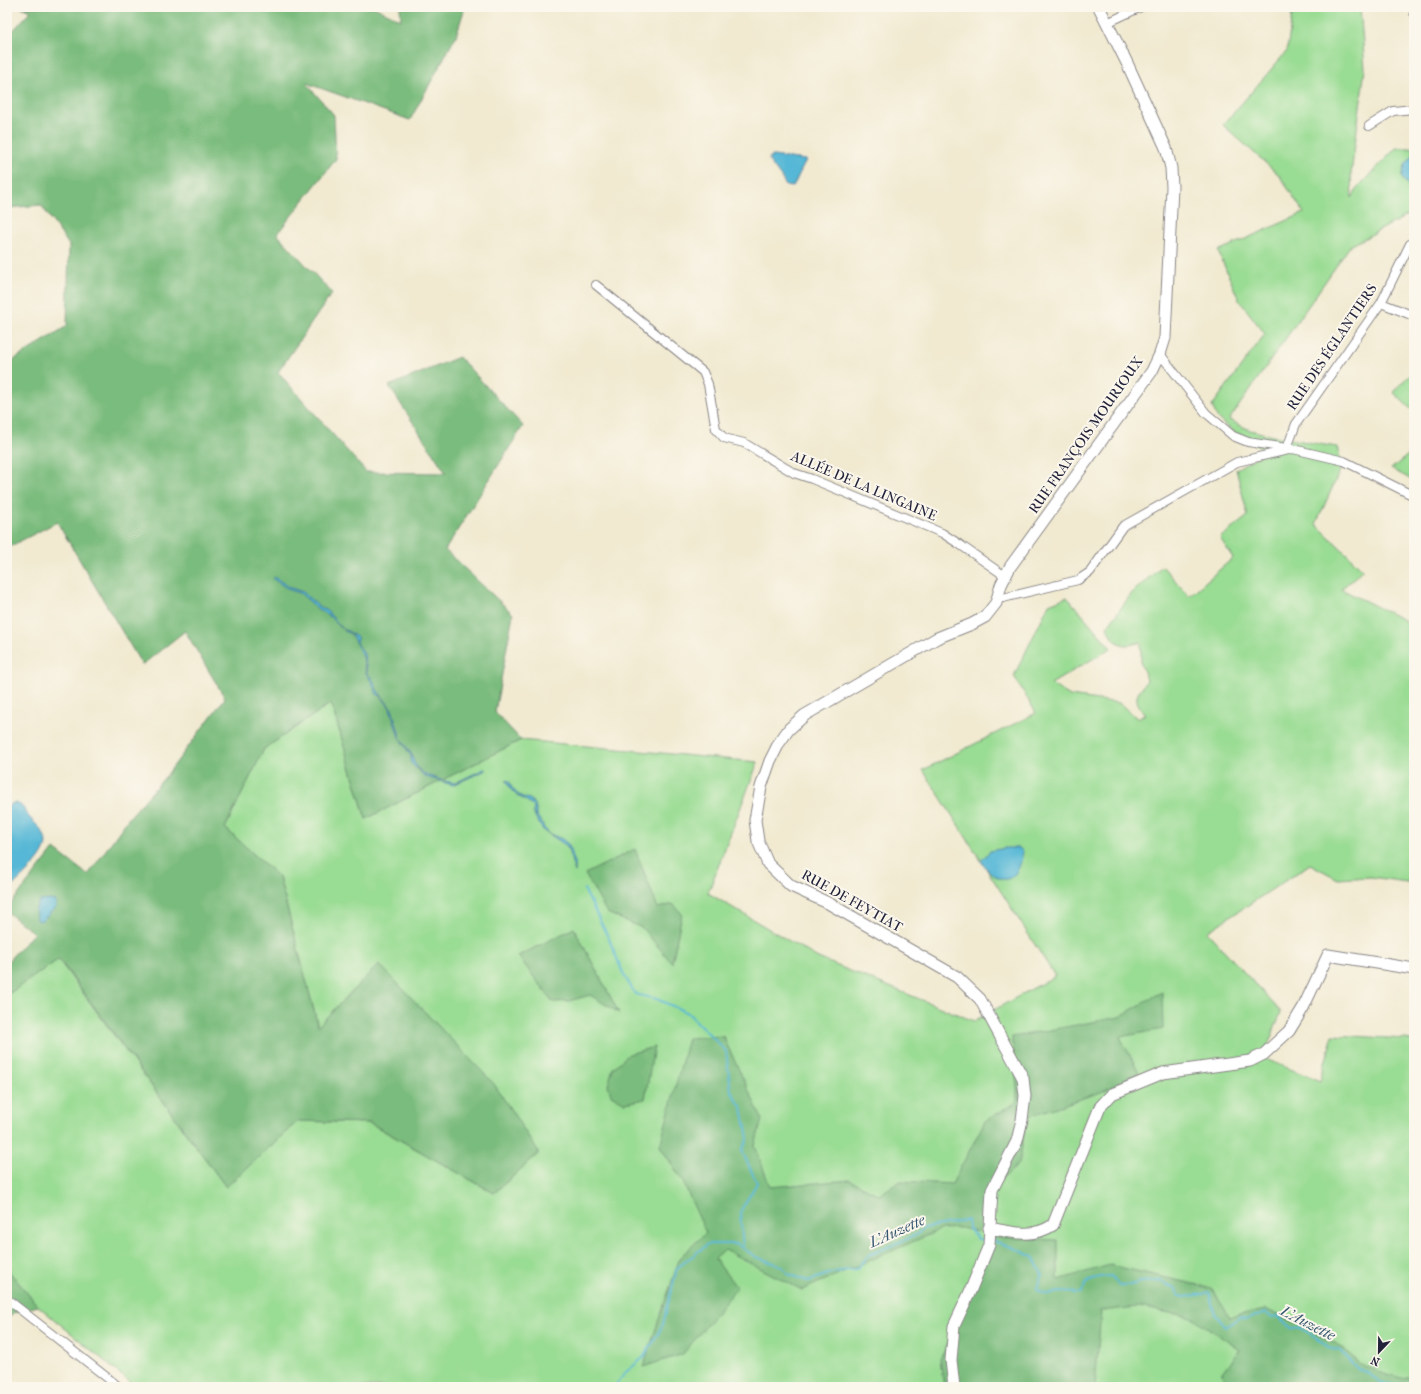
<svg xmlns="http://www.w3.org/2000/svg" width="1421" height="1394" font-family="'IM FELL French Canon',serif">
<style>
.green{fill:#99dc93;stroke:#5e7f67}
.forest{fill:#7abc7d;stroke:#4e6f5c}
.water{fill:#57b8d6;stroke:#3c6d88}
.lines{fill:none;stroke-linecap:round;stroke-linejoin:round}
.stream{stroke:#57b8d6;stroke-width:2}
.minor-casing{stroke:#8a8686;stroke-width:10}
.tertiary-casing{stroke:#8a8686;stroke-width:13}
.minor{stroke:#fff;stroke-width:8}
.tertiary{stroke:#fff;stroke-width:11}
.labels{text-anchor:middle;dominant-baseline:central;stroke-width:4;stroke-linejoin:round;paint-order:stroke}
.street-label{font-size:14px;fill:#22223b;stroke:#fbf7ec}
.water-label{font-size:15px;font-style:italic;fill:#355671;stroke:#fbf7ec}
</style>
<rect width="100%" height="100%" fill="#fbf7ec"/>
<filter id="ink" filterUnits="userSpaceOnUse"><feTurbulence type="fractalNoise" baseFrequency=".025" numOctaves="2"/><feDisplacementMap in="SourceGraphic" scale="8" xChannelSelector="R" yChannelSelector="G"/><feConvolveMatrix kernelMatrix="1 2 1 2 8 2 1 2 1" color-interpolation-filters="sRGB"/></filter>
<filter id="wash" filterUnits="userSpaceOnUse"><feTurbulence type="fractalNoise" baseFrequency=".012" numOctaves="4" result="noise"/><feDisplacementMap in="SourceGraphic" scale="16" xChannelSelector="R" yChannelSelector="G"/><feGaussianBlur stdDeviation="0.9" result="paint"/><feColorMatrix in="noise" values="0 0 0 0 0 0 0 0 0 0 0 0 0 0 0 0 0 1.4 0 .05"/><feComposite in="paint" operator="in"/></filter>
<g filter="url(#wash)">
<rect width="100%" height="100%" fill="#f1ead1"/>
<path class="green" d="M 1293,7 L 1360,7 L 1365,69 L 1351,174 L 1352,198 L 1359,186 L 1396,148 L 1414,148 L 1414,212 L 1350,246 L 1229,420 L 1250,430 L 1277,437 L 1337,447 L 1342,466 L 1316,524 L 1363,570 L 1341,589 L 1414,625 L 1414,883 L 1371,877 L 1338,879 L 1310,864 L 1291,877 L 1207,932 L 1281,1012 L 1263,1058 L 1320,1081 L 1333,1035 L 1406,1039 L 1414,1043 L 1414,1387 L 1223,1372 L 1225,1387 L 136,1387 L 38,1306 L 7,1269 L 7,995 L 58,959 L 226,1187 L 298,1121 L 370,1123 L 494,1193 L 539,1153 L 379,964 L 318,1026 L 279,877 L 225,828 L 264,749 L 331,703 L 366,819 L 521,740 L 758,762 L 708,893 L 818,958 L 974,1021 L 1055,976 L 923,770 L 1036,713 L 1014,676 L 1049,604 L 1067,597 L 1111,648 L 1051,684 L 1070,696 L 1119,703 L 1138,719 L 1145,714 C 1132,698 1136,696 1147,680 L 1141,664 L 1141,642 C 1137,643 1132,645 1128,645 C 1117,646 1110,636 1107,627 L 1132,593 L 1162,566 L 1189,596 L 1233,558 L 1220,538 L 1248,516 L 1236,469 L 1267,451 L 1234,432 L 1218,419 L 1212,406 L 1265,334 L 1239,300 L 1218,251 L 1304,213 L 1279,175 L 1223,125 L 1287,51 Z
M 1414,370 L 1414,412 L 1393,392 Z
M 1414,450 L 1414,481 L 1391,469 Z"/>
<path class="forest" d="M 21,7 L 374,7 L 401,20 L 400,7 L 465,7 L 456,36 L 410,120 L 306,83 L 334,115 L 336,159 L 277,234 L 332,293 L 278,372 L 366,472 L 446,473 L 389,386 L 459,357 L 523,426 L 445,550 L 513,614 L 495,712 L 521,740 L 366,819 L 331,703 L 264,749 L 225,828 L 279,877 L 318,1026 L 379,964 L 494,1084 L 539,1153 L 494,1193 L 370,1123 L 298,1121 L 226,1187 L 59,959 L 7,995 L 7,962 L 34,933 L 7,912 L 7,909 L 54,849 L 88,875 L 128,819 L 166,776 L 225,698 L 185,631 L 142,665 L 57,522 L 7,548 L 7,364 L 67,326 L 69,245 L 41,205 L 7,208 L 7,37 L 31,11 Z
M 635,849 L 658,908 L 673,904 L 682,914 L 672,963 L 642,928 L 607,913 L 585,874 Z
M 574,928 L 619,1013 L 590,995 L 569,1001 L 553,1002 L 518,956 Z
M 1162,992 L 1163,1029 L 1120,1037 L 1139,1072 L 1101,1092 L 1027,1117 L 1019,1164 L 983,1196 L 987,1218 L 977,1232 L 961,1228 L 942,1229 L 802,1290 L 725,1250 L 715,1259 L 737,1288 L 683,1354 L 643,1367 L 680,1257 L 706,1233 L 682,1180 L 660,1146 L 688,1038 L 723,1036 L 762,1119 L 755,1146 L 770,1187 L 850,1180 L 879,1195 L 900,1181 L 952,1184 L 985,1121 L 1017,1102 L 1017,1088 L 1012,1037 L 1119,1017 Z
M 654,1047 L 645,1099 L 625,1103 L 611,1095 L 608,1085 L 613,1068 L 629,1054 Z
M 994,1237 L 1058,1240 L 1058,1280 L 1110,1265 L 1211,1288 L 1230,1317 L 1265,1309 L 1305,1327 L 1339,1346 L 1365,1367 L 1401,1378 L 1414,1376 L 1414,1387 L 1225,1387 L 1223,1372 L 1240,1350 L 1192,1317 L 1138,1307 L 1101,1311 L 1095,1387 L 944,1387 L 940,1359 L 957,1327 Z
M 7,1269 L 38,1306 L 14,1313 L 7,1320 Z"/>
<path class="water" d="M 1414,154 L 1414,193 L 1402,178 L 1405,165 Z
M 773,156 L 806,160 L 793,187 L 786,186 L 781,177 L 769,161 L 769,158 Z
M 274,577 L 291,588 L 303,592 L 318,606 L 327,611 L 344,630 L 348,631 L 358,638 L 356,641 L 364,654 L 367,673 L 373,680 L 377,690 L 392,709 L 401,739 L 412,755 L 414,762 L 418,769 L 426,775 L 444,781 L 455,783 L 484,769 L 486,770 L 453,785 L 426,777 L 419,771 L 411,763 L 411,756 L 399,737 L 390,708 L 381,696 L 377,694 L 370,679 L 366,673 L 363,657 L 351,634 L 343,630 L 329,616 L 319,610 L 300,593 L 290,590 L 273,579 Z
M 507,780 L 509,781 C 512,791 520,798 530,799 L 536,807 L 536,815 L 542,823 L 544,828 L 550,834 L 562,839 L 569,845 L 573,858 L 575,862 L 575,872 L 567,846 L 543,830 L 533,813 L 534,807 C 528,800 520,799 513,792 C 509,789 509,784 506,781 Z
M 14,803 C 25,804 24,813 31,819 C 37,825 46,833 46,843 C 45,859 18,880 7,891 L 7,807 L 11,804 Z
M 1005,848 L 1019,848 L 1023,851 C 1022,859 1020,869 1014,875 C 1003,887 987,871 981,861 L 990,851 Z
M 49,900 L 56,901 L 56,907 L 43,920 L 38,921 C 34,913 35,908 40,901 Z"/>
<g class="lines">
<path class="stream" d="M 584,889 L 609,939 L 623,973 L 635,994 L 657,999 L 688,1013 L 726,1051 L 731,1091 L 742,1108 L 748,1138 L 742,1151 L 757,1183 L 740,1212 L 743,1248
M 994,1241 L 1014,1248 L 1033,1257 L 1042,1274 L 1037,1288 L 1041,1292 L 1048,1295 L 1058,1292 L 1081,1293 C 1087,1278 1095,1277 1110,1276 L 1119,1285 L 1130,1285 L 1141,1282 L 1160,1281 L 1176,1289 L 1178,1295 L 1184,1297 L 1209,1293 L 1215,1314 L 1226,1327 L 1240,1318 L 1246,1320 L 1265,1312 L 1272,1318 L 1279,1317 L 1291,1328 L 1300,1328 L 1317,1338 L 1328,1348 L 1339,1350 L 1361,1371 L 1369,1374 L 1380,1382 L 1387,1384 L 1402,1386 L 1414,1382
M 614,1387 L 626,1372 L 643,1358 L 657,1336 L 663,1324 L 677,1268 L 708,1244 L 737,1244 L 756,1257 L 782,1266 L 788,1274 L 808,1281 L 834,1272 L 856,1269 L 869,1255 L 916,1235 L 924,1228 L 968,1220 L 969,1229 L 978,1239 L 985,1240"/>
</g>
</g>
<g filter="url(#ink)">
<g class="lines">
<g class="minor-casing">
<path id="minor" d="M 1414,11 L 1414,13
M 1107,23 L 1141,7
M 1369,126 L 1393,111 L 1414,109
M 596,285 L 703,372 L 708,384 L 716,429 L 724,438 L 744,443 L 794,473 L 812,479 L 942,533 L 959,544 L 1005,576
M 1381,303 L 1414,316
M 1160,354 L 1206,413 L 1233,436 L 1248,442 L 1293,449 L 1344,461 L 1414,496
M 1287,448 L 1296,424 L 1381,303 L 1410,244 L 1414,245
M 998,597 L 1003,598 L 1078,580 L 1090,572 L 1123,526 L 1237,462 L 1293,449
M 7,1299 L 119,1387"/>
</g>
<g class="tertiary-casing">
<path id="tertiary" d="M 989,1228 C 1012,1232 1032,1239 1053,1225 L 1100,1107 L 1112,1094 L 1163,1073 L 1250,1061 L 1264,1054 L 1289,1031 L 1303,1008 L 1328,955 L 1414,969
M 954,1387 L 951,1360 L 954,1326 L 969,1294 L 989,1245 L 992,1190 L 1017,1141 L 1022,1120 L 1025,1096 L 1023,1078 L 980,999 L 957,977 L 828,903 L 791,886 L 768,864 L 758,841 L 755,820 L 761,787 L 770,761 L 779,743 L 789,729 L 805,715 L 937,638 L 972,624 L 985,617 L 996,603 L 1001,585 L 1010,567 L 1152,371 L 1160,354 L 1165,338 L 1172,187 L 1171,168 L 1166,148 L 1127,63 L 1099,7"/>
</g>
<use href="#minor" class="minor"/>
<use href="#tertiary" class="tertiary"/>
</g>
</g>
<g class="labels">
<g class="street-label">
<text transform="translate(1332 347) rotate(-56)">RUE DES ÉGLANTIERS</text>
<text transform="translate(1086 435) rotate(-55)">RUE FRANÇOIS MOURIOUX</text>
<text transform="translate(864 486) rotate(23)">ALLÉE DE LA LINGAINE</text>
<text transform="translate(852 901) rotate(29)">RUE DE FEYTIAT</text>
</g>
<g class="water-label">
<text transform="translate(897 1231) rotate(-24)">L'Auzette</text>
<text transform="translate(1308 1323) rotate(27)">L'Auzette</text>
</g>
</g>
<rect width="1421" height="1394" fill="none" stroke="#fbf7ec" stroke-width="24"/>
<g transform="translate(1379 1352) rotate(202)" stroke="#fbf7ec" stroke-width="3" paint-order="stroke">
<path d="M0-3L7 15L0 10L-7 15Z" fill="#22223b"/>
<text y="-6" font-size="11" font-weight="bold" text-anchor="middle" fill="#22223b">N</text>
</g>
</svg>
